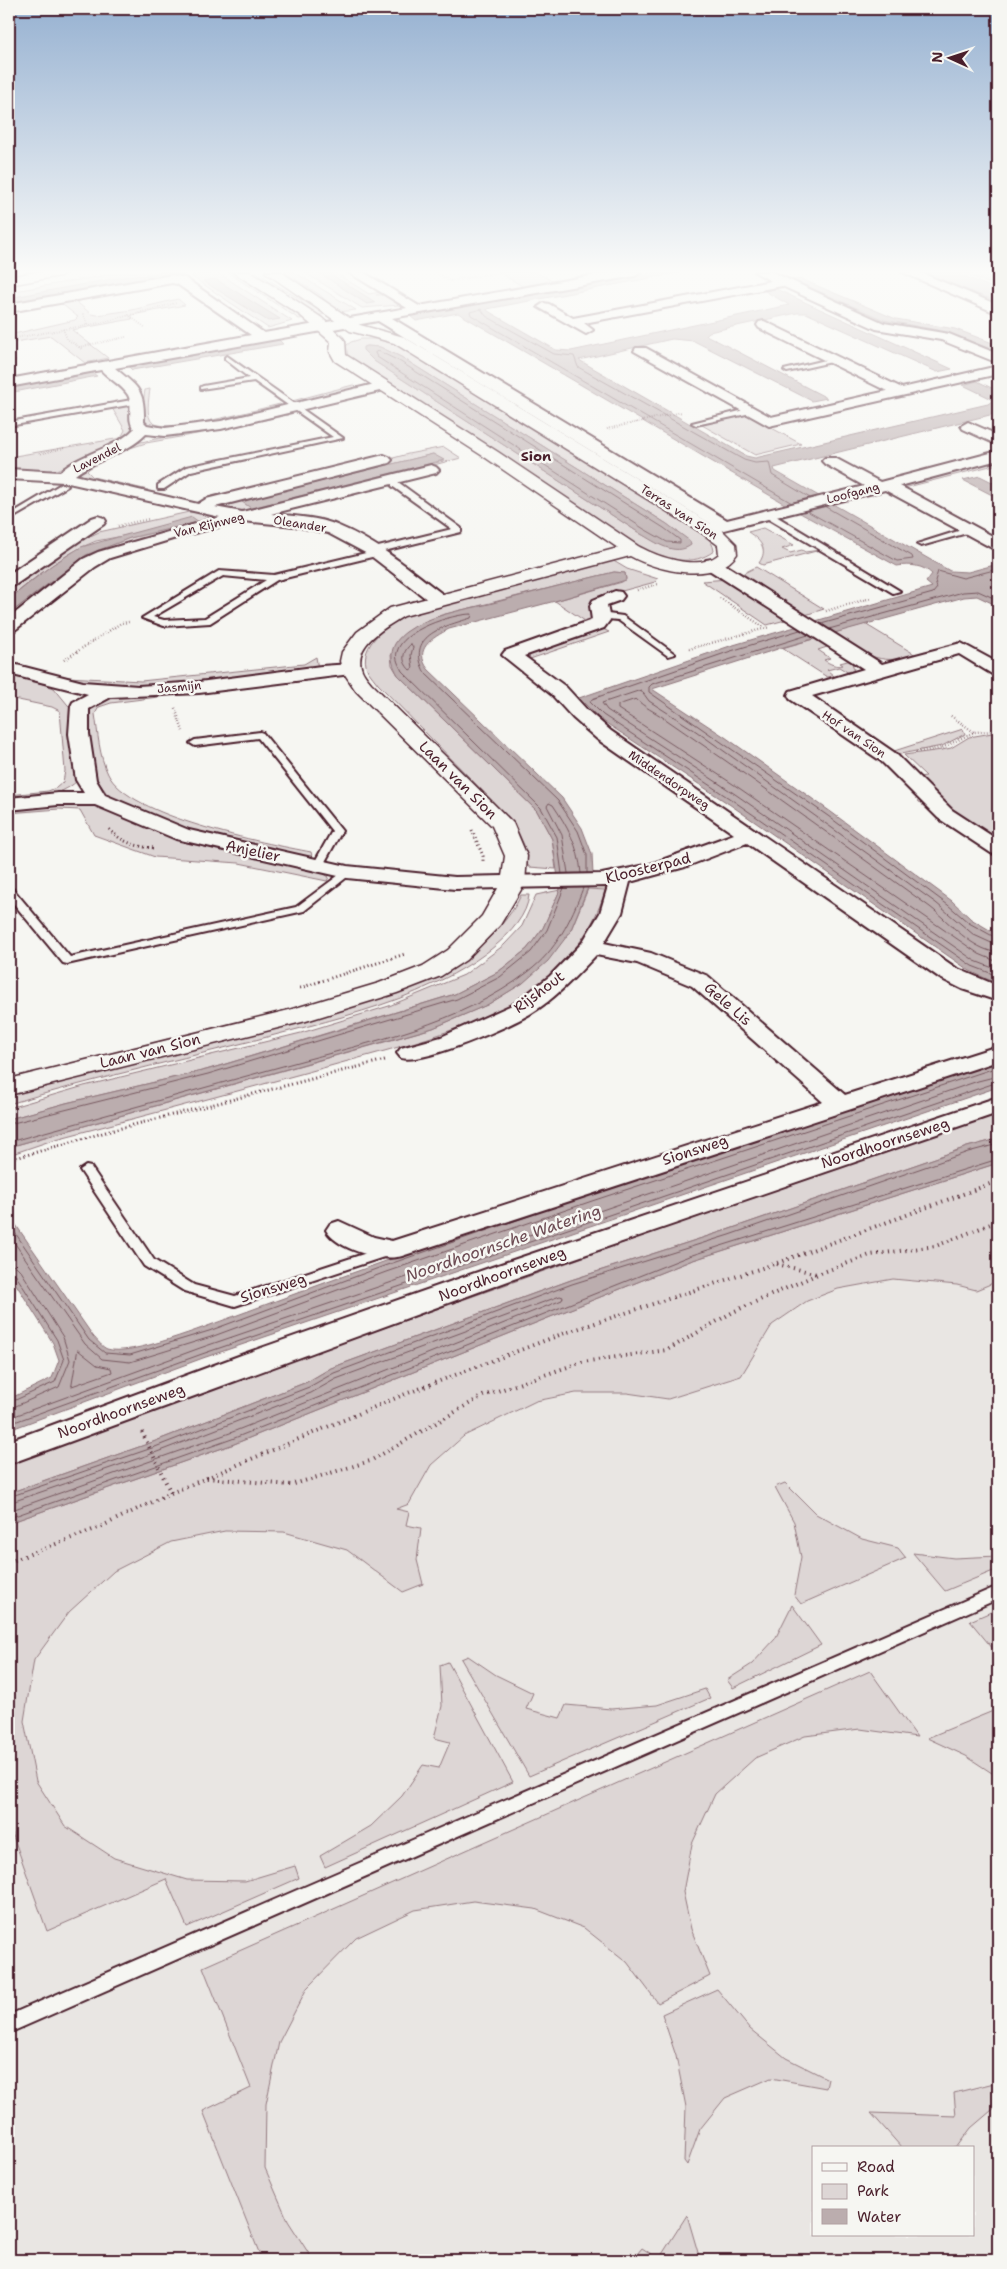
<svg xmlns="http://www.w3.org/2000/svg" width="1007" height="2269" font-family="'Shantell Sans',sans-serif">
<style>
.built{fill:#e9e6e3;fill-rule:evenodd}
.green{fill:#ddd6d5;stroke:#947a80;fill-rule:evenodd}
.water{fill:#bbadae;stroke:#8e747a}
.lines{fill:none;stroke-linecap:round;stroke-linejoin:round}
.shore{stroke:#77585f;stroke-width:1}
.lane-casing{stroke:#4a1f2b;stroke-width:4}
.street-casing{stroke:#4a1f2b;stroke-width:4}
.secondary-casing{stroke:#4a1f2b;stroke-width:3}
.primary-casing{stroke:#4a1f2b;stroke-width:3}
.path-far3{stroke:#4a1f2b;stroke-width:2;stroke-dasharray:0.5 2;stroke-linecap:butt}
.path-far2{stroke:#4a1f2b;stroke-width:2.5;stroke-dasharray:0.5 2.5;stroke-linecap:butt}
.path-far1{stroke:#4a1f2b;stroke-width:3;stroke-dasharray:1 3;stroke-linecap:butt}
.path{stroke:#4a1f2b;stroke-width:4;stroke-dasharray:1 4.5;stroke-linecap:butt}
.lane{fill:#f6f6f2;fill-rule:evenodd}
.street{fill:#f6f6f2;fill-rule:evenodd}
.secondary{fill:#f6f6f2;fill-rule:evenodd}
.primary{fill:#f6f6f2;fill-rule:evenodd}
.labels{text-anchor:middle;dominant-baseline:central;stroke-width:5;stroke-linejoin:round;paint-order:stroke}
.far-street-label{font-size:12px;fill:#4a1f2b;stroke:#f6f6f2}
.far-neighbourhood-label{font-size:14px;font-weight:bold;fill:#4a1f2b;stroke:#f6f6f2}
.street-label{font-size:15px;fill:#4a1f2b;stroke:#f6f6f2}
.water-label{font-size:16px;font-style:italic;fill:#6c4a52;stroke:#f6f6f2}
</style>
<rect width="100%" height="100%" fill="#f6f6f2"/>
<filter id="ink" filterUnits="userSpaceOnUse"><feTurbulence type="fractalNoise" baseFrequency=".02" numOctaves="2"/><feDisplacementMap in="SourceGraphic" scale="10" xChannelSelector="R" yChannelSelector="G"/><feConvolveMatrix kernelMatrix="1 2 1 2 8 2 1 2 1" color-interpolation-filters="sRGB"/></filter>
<g filter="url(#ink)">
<path class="built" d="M 893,1279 L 957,1285 L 976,1290 L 998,1281 L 998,2260 L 9,2260 L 9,1597 L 199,1527 L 340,1530 L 409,1504 L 431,1465 L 464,1437 L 536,1401 L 576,1393 L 627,1393 L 668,1399 L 741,1376 L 772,1325 L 807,1301 L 838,1289 ZM 813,2148 L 973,2148 L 973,2235 L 813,2235 Z"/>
<path class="green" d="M 125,272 L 165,272 L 9,298 L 9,292 Z
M 217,272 L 292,321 L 268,328 L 191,276 Z
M 227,272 L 236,272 L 307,318 L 299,319 Z
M 248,272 L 256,272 L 298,298 L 327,314 L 315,316 Z
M 284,272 L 294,272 L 356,310 L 338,312 L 320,295 Z
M 304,272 L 318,272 L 367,304 L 375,303 L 327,272 L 334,272 L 369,294 L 380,292 L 382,293 L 376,295 L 385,295 L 399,305 L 362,308 Z
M 498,272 L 536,272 L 554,282 L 524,287 Z
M 961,272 L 992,272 L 998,275 L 998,287 Z
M 790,278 L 884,320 L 948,332 L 998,352 L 998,356 L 950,335 L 877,322 L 782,279 Z
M 73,299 L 91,314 L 97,315 L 132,310 L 178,299 L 185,305 L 132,315 L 132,319 L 72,330 L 108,358 L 85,363 L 51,336 L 9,343 L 9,335 L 75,320 L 78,317 L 58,301 Z
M 361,339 L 376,339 L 398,342 L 692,524 C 701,532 713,539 714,551 C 692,567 669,559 647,552 L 356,364 L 347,356 L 343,348 L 351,342 ZM 367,346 L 380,347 L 401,357 L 667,524 L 691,543 C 667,553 662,545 641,534 L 374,361 L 363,350 Z
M 353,385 L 358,388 L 303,402 L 292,401 Z
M 150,389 C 149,398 145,417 153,423 C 170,434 258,409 280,404 L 282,406 L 204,426 L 156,429 L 143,424 L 141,417 L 145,390 Z
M 126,406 L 133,409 C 131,419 133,429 129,438 L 57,470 L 48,472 L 9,468 L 9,457 L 121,438 L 125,430 L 112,408 Z
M 284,413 L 288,415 L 225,429 L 146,443 L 127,449 L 90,468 L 87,471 L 93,477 L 148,490 L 142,493 L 84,478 L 80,473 L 80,468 L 136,443 Z
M 746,414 L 801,444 L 755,455 L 702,425 Z
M 444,447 L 461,458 L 258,510 L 239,511 L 214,507 L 408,454 ZM 433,454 L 443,461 L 251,508 L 242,502 Z
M 998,461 L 998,464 L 904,488 L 907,484 Z
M 189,512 L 201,512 L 210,518 L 209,521 L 122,546 L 9,623 L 9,614 L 86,555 L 130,538 L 198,522 L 96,541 C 62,554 36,577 9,599 L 9,588 L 58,551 L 99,532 Z
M 763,528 L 794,545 L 782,549 L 790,553 L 802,550 L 805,552 L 820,550 L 763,565 L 759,563 C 769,549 760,540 748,532 Z
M 612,560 L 627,569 L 658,579 L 655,582 L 611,594 L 591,604 L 590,609 L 593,620 L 588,623 L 555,601 L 622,582 L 626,579 L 625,573 L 614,572 L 438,616 L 391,655 L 392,665 L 398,675 L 537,811 L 552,839 L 556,869 L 529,867 L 526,862 L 524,845 L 514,823 L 378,684 C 375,680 371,675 368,671 C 355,644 393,622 411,612 Z
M 756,567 L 824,609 L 802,616 L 740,575 Z
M 728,579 L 789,619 L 767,625 L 702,581 Z
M 865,624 L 916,655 C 877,667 864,653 832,633 Z
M 601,628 L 609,632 L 530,659 L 529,654 L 535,649 Z
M 817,638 L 830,646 L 818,650 L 830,658 L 824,660 C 830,664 836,667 843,665 L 840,663 L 851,660 L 854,669 L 849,673 L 839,667 L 827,670 L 834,676 L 827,677 L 782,648 Z
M 316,657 L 318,669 L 140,686 L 73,683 L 67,677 L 141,681 L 304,664 Z
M 9,672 L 54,688 L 72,710 L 77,781 C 59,798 33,797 9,800 L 9,795 L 48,791 L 56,788 L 63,782 L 65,771 L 60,711 L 52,707 L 9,698 Z
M 237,687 L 111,703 L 99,707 L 95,714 C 98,733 99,756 108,774 C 129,817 264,843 311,852 L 312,856 L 306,858 L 187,830 L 134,809 L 108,795 L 97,780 L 86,718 L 86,707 L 110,694 Z
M 963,729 L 965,734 L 942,746 L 895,755 L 891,752 Z
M 998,732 L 998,843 L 959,816 L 919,777 L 926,776 L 904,755 L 942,750 L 951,748 L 969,737 Z
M 78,803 C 114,809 145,826 180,837 C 226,852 274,862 321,872 L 329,877 L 327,881 L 239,863 L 155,857 L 94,835 L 80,810 L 59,809 L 9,813 L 9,807 Z
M 588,889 L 605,890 C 594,933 557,977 518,1000 C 460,1033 394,1048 330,1066 C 239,1091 147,1115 56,1139 L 9,1155 L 9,1147 L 381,1043 L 433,1028 L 487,1005 L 523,983 L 570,932 Z
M 560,890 L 543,928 L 527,949 L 498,972 L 455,994 L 206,1070 L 66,1103 L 9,1119 L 9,1108 L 84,1086 L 301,1033 L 389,1006 L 464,975 L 504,945 L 522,926 L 536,895 Z
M 521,895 L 529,895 C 526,933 465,970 433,984 C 390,1005 336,1019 290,1031 C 196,1056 102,1076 9,1104 L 9,1096 L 68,1079 L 214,1043 L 472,954 C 491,936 511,918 521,895 Z
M 998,1113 L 998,1139 L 967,1147 L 727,1230 L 571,1280 L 331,1368 L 307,1382 L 153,1442 L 9,1493 L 9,1461 L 755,1196 Z
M 998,1163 L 998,1281 L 976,1290 L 957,1285 L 893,1279 L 838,1289 L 807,1301 L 772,1325 L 741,1376 L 668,1399 L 627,1393 L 576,1393 L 536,1401 L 464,1436 L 431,1465 L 409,1504 L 396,1509 L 409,1512 L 406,1525 L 421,1528 L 417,1560 L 423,1584 L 403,1592 L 347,1550 L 284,1532 L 225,1531 L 171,1542 L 114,1571 L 69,1612 L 34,1660 L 24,1721 L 36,1781 L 65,1826 L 114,1858 L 187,1880 L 245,1881 L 295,1866 L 299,1878 L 187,1927 L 166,1879 L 47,1931 L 12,1833 L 9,1834 L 9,1523 L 234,1444 L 690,1261 Z
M 785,1483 L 816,1514 L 862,1539 L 898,1548 L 906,1558 L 801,1604 L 794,1595 L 801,1557 L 794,1522 L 775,1487 Z
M 913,1553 L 954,1558 L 998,1556 L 998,1569 L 945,1591 Z
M 792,1605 L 821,1645 L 733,1688 L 727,1680 L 752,1664 L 775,1639 Z
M 998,1609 L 998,1655 L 970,1621 Z
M 468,1656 L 496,1675 L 533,1693 L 526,1709 L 560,1718 L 566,1705 L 611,1709 L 657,1705 L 705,1689 L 710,1698 L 529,1776 L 461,1659 Z
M 448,1662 L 513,1782 L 325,1867 L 320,1856 L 371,1826 L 402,1796 L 423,1765 L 439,1768 L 450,1742 L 434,1738 L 442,1706 L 440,1665 Z
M 870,1671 L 917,1737 L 860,1729 L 805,1736 L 755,1758 L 715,1794 L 692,1844 L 683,1892 L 691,1929 L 710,1976 L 658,2003 L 627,1962 L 584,1928 L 535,1909 L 473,1901 L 415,1910 L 356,1938 L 307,1988 L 279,2042 L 266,2104 L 265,2168 L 288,2221 L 313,2260 L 262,2260 L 203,2111 L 251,2088 L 203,1967 Z
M 998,1709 L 998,1777 L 966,1756 L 927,1738 Z
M 717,1989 L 750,2029 L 786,2058 L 828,2079 L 826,2088 L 771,2078 L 725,2098 L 700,2129 L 687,2165 L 684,2161 L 686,2107 L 676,2056 L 662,2014 Z
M 998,2082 L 998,2105 L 971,2128 L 956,2148 L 902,2148 L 871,2113 L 956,2116 L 954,2093 Z
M 687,2215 L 699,2256 L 702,2260 L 632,2260 L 642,2248 L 659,2259 Z"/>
<path class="water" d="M 165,272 L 193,272 L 9,303 L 9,298 L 134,275 L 142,276 Z
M 318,272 L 327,272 L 375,302 L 367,304 Z
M 657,272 L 682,272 L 487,309 L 488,311 L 556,350 L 571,351 L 789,305 L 765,291 L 776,289 L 952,369 L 937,372 L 806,313 L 797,313 L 709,332 L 706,335 L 827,398 L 812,401 L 694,341 L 672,339 L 579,360 L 746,456 L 755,458 L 988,404 L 992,401 L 990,398 L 963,385 L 977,381 L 998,391 L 998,413 L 774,468 L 775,471 L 950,571 L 968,572 L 998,564 L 998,606 L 977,596 L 964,597 L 784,647 L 652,689 L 725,737 L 831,812 L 952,901 L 971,919 L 998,935 L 998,982 L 989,980 L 970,971 L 729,804 L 600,719 L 579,698 L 730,646 L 932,587 L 926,582 L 932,574 C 923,565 909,564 897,566 L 800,513 L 458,313 L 416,321 L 410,316 Z
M 922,272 L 954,272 L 998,290 L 998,302 Z
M 213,279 L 217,280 L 280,319 L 268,321 L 203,281 Z
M 801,279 L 896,319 L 955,329 L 998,345 L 998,352 L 948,332 L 884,320 L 793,280 Z
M 278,339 L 283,344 L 132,370 L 128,366 Z
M 367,346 L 380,347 L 401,357 L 667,524 L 690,541 L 691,545 C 675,557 655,542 641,534 L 374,361 L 363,350 L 363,347 Z
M 82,372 L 91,372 L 97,376 L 9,393 L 9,385 Z
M 433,454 L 444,460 L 251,508 L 241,501 Z
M 980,476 L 998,485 L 998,498 L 963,480 Z
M 192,517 L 199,522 L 130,538 L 86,555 L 9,614 L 9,599 L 52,565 L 81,547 Z
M 614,572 L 625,573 L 626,580 L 555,601 L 449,629 C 432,638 413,649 428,669 L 562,798 L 582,828 L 592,854 L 593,875 L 570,932 L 548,961 L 523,983 L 487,1005 L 433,1028 L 9,1147 L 9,1119 L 66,1103 L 206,1070 L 332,1032 L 455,994 L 498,972 L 527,949 L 543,928 L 560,890 L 552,839 L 537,811 L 398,675 C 388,658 390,644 406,632 C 429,615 462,610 489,604 C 531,593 572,582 614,572 Z
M 998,1056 L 998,1087 L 203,1358 L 9,1430 L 9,1399 L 52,1378 L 59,1360 L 53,1343 L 9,1273 L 9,1215 L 93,1336 C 97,1340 102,1347 107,1349 C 130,1357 207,1326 232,1317 C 485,1223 741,1137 998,1056 Z
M 998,1139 L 998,1163 L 690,1261 L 234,1444 L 9,1523 L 9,1493 L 153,1442 L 307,1382 L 331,1368 L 571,1280 L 727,1230 L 967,1147 Z"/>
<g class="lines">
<path class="shore" d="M 378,351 L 399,361 L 664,528 L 680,540 L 680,543 L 667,542 L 644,529 L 377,357 L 375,353 Z
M 792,503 L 471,315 L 470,312 L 481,309 L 486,316 L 554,354 L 574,356 L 578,367 L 744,460 L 755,463 L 769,462 L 772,475 L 810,498
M 807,511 L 897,561 L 913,559 L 912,556 L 824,506
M 821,624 L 933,593 L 937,588 L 935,581 L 938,571 L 963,578 L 998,569
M 829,629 L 963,592 L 978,591 L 998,600
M 800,630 L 731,651 L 592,699 L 590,702 L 603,715 L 732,800 L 972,966 L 998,976
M 808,635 L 652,684 L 649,687 L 649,692 L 828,816 L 948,905 L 969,923 L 998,939
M 411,644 L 413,647 L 411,655 L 413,668 L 410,670 C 401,661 402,652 411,644 Z
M 568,873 L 562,835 L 547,806 L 549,803 L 553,805 C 567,826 579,847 581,873
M 562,874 L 557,837 L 541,808 L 402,671 C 399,665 395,659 397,652 C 402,630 452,614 472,614 L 471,618 C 442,627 405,636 425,673 L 558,801 L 578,831 L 587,855 L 587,873
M 998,946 L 974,935 L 936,903 L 832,828 L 693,729 L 649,701 L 641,690 L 602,703 L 607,710 L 735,794 L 975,961 L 998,970
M 998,953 C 969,948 952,924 930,907 C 862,858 795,809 726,761 C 705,747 685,732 664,718 C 654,711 645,708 636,699 L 618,705 L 618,709 L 739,788 L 979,954 L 998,962
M 9,1124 L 208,1074 L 457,999 L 500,977 L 531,952 L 547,930 L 564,888
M 9,1142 C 103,1116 196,1090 290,1064 C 370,1042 461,1024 528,972 C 556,951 571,920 583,888
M 9,1224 L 89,1340 L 105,1353 L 130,1355 L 209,1331 L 384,1266 L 543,1211
M 9,1235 L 85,1344 L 102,1359 L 130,1362 L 211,1337 L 386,1272 L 592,1201 L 998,1067
M 9,1265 L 16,1266 L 21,1271 L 63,1337 L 70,1360 L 59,1387 L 9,1409
M 9,1271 L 15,1274 L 57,1340 L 64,1360 L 55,1382 L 9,1403
M 78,1350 L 97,1365 L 111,1368 L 112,1372 L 72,1386 Z
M 9,1418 L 200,1348 L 978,1081 L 998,1076
M 9,1424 L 202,1354 L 998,1082
M 9,1497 L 155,1447 L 309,1387 L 334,1373 L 572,1284 L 729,1235 L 968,1152 L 998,1144
M 9,1503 L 157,1452 L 311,1393 L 336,1379 L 560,1296 L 563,1297 L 562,1300 L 230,1433 L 9,1511
M 9,1518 L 232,1439 L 689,1256 L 998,1159"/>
<g class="lane-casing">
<path id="lane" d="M 227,356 L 343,438 L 191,471 L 164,489 L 158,489 L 158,485 L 186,467 L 333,437 L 254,381 L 201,389 L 201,387 L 203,386 L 249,378 L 225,359 L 225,357 Z
M 834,358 L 836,359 L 836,361 L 787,372 L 784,370 Z
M 137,399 L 140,399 L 140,403 L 9,426 L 9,422 Z
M 748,409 L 751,409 L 751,413 L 696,425 L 692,423 Z
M 392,482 L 398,482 L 461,528 L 461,532 L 380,552 L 380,555 L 277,580 L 210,623 L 164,626 L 142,618 L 219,571 L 274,575 L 370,552 L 370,549 L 452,529 L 392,486 ZM 223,576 L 266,580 L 205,618 L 164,620 L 153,617 Z
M 61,484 L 68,486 L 9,520 L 9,515 Z
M 765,513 L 771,513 L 900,591 L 893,593 L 765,517 Z
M 971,527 L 974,527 L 974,531 L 921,546 L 917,544 Z
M 600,613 L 623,616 L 675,654 L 668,656 L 618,620 L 597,618 L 596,616 Z
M 260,732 L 263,733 L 342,831 L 322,867 L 314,867 L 313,865 L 332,831 L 258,738 L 195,746 L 190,743 L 195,740 Z
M 347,869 L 352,872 L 351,874 L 304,911 L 67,964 L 63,963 L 9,898 L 9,888 L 13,889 L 70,957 L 296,907 Z
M 86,1166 L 91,1167 L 154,1260 L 194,1285 L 235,1296 L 388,1246 L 393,1248 L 395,1251 L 393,1254 L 235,1306 L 184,1291 L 144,1266 L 80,1170 Z
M 998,1586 L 998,1599 L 9,2033 L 9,2015 Z"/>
</g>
<g class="street-casing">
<path id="street" d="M 348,272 L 363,272 L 419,306 L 612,272 L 641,272 L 635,276 L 392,318 L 727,520 L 864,486 L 825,464 L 822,461 L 825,458 L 835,458 L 880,482 L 998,451 L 998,460 L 900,486 L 998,539 L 998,550 L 992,548 L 885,490 L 708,534 L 702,532 L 700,529 L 702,526 L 711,524 L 378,321 L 115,368 C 138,388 145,389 144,422 L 147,425 L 165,428 L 221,421 L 383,382 L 390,386 L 388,389 L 221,429 L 165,436 L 146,434 C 127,454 96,458 75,475 L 198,504 L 206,499 L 384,455 L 389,457 L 392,460 L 389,463 L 215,507 L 242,512 L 431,465 L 436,467 L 439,470 L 436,473 L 271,514 C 293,516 319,517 339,526 C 378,542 412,571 445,596 L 448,600 L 445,604 L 433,604 L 371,556 L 328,533 L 295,526 L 242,521 L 186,535 L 110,558 L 95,567 L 15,630 L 9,631 L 9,618 L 83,559 L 98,552 L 220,517 L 64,482 L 9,479 L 9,469 L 60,472 C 82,452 115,449 134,429 C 126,419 134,406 128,395 C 122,385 109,379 101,370 L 9,387 L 9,379 L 251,335 L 177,284 L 172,283 L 9,312 L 9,304 L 172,275 L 185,278 L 264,333 L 407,308 Z
M 755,272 L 772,272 L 884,323 L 949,334 L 998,354 L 998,363 L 941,340 L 876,329 L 782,286 L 584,323 L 593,330 L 586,334 L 538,307 L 544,303 L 549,304 L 573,318 L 771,281 Z
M 902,272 L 919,272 L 998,305 L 998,314 Z
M 764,321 L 902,388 L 998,366 L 998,374 L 769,426 L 634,351 L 636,348 L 646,348 L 771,417 L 887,391 L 759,328 L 757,325 L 759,322 Z
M 968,422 L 998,435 L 998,445 L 963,429 L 961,426 Z
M 98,516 L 104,518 L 106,521 L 104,524 L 15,585 L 9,586 L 9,574 L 92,518 Z
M 712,559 L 718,560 L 882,664 L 961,643 L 998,663 L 998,675 L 992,674 L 959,654 L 812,696 L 895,753 L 952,810 L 998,840 L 998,855 L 991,853 L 938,818 L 881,761 L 790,699 L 788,695 L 790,691 L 864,669 L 706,568 L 704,564 L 706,560 Z
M 615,591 L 621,592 L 624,596 L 621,600 L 607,605 L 610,620 L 604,628 L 524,656 L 566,687 L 587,710 L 611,731 L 956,968 L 998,986 L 998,1001 L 962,989 L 940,978 L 747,843 L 685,867 L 630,882 L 622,913 L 604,943 L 651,953 L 708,976 L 845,1095 L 998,1046 L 998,1061 L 402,1256 C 381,1262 337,1249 326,1230 L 330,1224 L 339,1221 L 374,1237 L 392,1241 L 823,1102 L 692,986 L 637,963 L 596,955 C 576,976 555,999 530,1014 C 508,1027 424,1064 401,1058 L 397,1053 L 401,1048 L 441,1037 L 514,1004 L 550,976 L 582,943 L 600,913 L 608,886 L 455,889 L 347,878 L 176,839 L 95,805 L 58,805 L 9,810 L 9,798 L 58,793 L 84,793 L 76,780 L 69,734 L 71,706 L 73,702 L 88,694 L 9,674 L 9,663 L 83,682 L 138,686 L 199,682 L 321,666 L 351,664 L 357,665 L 360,669 L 357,673 L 351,674 L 199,693 L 111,697 L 89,709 L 89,734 L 96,780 L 105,795 L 189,830 L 347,866 L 455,877 L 602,874 L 651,864 L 734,834 L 597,739 L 573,718 L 552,695 L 502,655 L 505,651 L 592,620 L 590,606 L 593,600 Z
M 998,1097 L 998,1113 L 511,1280 L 9,1464 L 9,1441 L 244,1354 L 492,1267 Z"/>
</g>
<g class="secondary-casing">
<path id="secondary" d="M 233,272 L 250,272 L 283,292 L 322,318 L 343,338 L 345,341 L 346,355 L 498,452 L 638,546 C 658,557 699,572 719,554 L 718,545 L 702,533 L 394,343 L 350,331 L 265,272 L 281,272 L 360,325 L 404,337 L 723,531 L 736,544 L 737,554 C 716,585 657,571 630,556 L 404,616 C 386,627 352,645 362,670 C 364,675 368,679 371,683 L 513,823 L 527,856 L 525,883 L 500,925 L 466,960 L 441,976 L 397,993 L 306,1021 L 9,1095 L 9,1079 L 289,1010 L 379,983 L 423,966 L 448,950 L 482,916 L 501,883 L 505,856 L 492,826 L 356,691 L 342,670 L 340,661 L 342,652 L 357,632 L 390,608 L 618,548 L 486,458 L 335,361 L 330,352 L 331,342 L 300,315 Z"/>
</g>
<g class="primary-casing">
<path id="primary" d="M 35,272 L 67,272 L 60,276 L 9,285 L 9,277 Z"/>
</g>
<path class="path-far3" d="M 435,272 L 452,282
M 450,281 L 498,272
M 83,314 L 88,325
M 128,315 L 146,328
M 63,329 L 67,339 L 82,349
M 9,339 L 100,323 L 176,303
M 79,347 L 126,337
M 9,356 L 16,362
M 607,429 L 682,412
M 39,454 L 64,448"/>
<path class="path-far2" d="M 118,526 L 149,519
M 637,590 L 658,584
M 720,598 L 765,628
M 826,611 L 871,598
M 689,649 L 770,627
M 64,660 L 121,623 L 129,622
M 175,708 L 183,731
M 951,716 L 974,732
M 916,752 L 942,748 L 974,732 L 998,731"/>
<path class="path-far1" d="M 109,829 C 121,842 137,847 154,848
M 472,830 L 483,856 L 483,862
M 300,988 L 405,954
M 9,1160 L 106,1132 L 385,1060"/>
<path class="path" d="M 777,1264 L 817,1274
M 142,1432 L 171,1493
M 207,1478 L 291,1485 L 370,1461 L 483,1396 L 582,1362 L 667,1350 L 735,1311 L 818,1274 L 870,1255 L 936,1246 L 998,1221
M 9,1562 L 98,1528 L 171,1493 L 403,1395 L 562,1334 L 777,1263 L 998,1181"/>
<use href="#lane" class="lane"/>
<use href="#street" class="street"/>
<use href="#secondary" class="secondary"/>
<use href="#primary" class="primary"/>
</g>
</g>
<linearGradient id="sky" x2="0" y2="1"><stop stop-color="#96b1d1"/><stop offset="0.46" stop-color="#fbfbf9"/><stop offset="1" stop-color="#fbfbf9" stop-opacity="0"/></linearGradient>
<rect width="1007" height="590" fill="url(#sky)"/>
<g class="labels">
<g class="far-street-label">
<text transform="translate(97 458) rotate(-27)">Lavendel</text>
<text transform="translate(853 493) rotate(-14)">Loofgang</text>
<text transform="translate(679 512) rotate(33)">Terras van Sion</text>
<text transform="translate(300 524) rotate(9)">Oleander</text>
<text transform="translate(209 525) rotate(-14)">Van Rijnweg</text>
<text transform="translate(179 687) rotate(-5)">Jasmijn</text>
<text transform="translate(854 734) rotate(34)">Hof van Sion</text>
<text transform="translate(669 780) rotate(34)">Middendorpweg</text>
</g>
<g class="far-neighbourhood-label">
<text x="536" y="456">Sion</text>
</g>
<g class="street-label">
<text transform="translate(458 780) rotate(45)">Laan van Sion</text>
<text transform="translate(253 851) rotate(12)">Anjelier</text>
<text transform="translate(648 868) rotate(-14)">Kloosterpad</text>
<text transform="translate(539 992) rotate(-37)">Rijshout</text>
<text transform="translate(728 1004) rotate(41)">Gele Lis</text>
<text transform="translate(150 1051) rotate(-14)">Laan van Sion</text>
<text transform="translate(885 1143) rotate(-18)">Noordhoornseweg</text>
<text transform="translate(695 1150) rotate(-18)">Sionsweg</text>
<text transform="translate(502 1274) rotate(-20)">Noordhoornseweg</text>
<text transform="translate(273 1288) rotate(-17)">Sionsweg</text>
<text transform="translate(121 1411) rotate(-20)">Noordhoornseweg</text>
</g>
<g class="water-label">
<text transform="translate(503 1243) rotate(-19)">Noordhoornsche Watering</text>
</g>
</g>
<rect width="1007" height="2269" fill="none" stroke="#f6f6f2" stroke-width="30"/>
<rect x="15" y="15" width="977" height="2239" fill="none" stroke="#4a1f2b" stroke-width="2" filter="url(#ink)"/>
<rect x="812" y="2146" width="162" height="90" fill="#f6f6f2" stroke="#b1a0a2"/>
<rect x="822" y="2163" width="25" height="8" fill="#f6f6f2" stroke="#b1a0a2"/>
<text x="857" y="2172" font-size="15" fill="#4a1f2b">Road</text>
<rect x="822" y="2184" width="25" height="15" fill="#ddd6d5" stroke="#b1a0a2"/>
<text x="857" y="2196" font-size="15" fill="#4a1f2b">Park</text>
<rect x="822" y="2209" width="25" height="15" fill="#bbadae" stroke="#b1a0a2"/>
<text x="857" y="2222" font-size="15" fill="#4a1f2b">Water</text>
<g transform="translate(950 58) rotate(273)" stroke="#f6f6f2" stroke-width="4" paint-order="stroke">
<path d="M0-4L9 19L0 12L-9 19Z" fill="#4a1f2b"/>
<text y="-8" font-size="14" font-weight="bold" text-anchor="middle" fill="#4a1f2b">N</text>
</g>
</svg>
